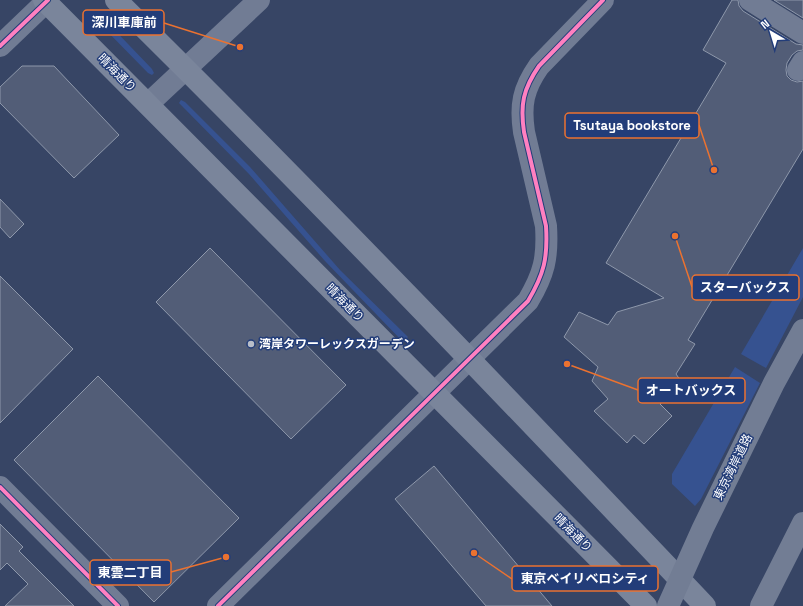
<svg xmlns="http://www.w3.org/2000/svg" width="803" height="606" font-family="'Space Grotesk','Noto Sans JP',sans-serif">
<style>
.green{fill:#365290}
.building{fill:#525d77;stroke:#8e98ab}
.lines{fill:none;stroke-linecap:round;stroke-linejoin:round}
.minor{stroke:#717c94;stroke-width:22}
.major{stroke:#7a859b;stroke-width:22}
.highway{stroke:#727d94;stroke-width:22}
.cycleway-casing{stroke:#233d79;stroke-width:6}
.cycleway{stroke:#ff80c0;stroke-width:4}
.poi-dot{fill:#b9bec9;stroke:#233d79;stroke-width:1.5}
.labels{text-anchor:middle;dominant-baseline:central;stroke-width:3;stroke-linejoin:round;paint-order:stroke}
.street-label{font-size:12px;fill:#fff;stroke:#233d79}
.poi-label{font-size:12px;font-weight:bold;fill:#fff;stroke:#233d79;text-anchor:start}
.leader{fill:none;stroke:#eb7230;stroke-width:1.5}
.callout-dot{fill:#eb7230;stroke:#233d79;stroke-width:1.5}
.callout{fill:#233d79;stroke:#eb7230;stroke-width:1.5}
.callout-label{font-size:13px;text-anchor:middle;font-weight:bold;fill:#fff}
</style>
<rect width="100%" height="100%" fill="#374565"/>
<path class="green" d="M 105,20 L 152,69 L 154,73 L 152,75 L 148,73 L 100,24 Z
M 181,100 L 185,102 L 250,167 L 340,270 L 408,337 L 403,342 L 325,261 L 249,174 L 181,105 L 179,103 Z
M 803,248 L 803,297 L 766,368 L 741,354 Z
M 735,367 L 760,383 L 701,499 L 695,506 L 672,484 L 672,474 Z"/>
<path class="building" d="M 732,0 L 738,0 L 739,6 L 743,11 L 796,44 L 803,45 L 803,50 L 797,51 L 792,55 L 787,63 L 786,70 L 787,76 L 791,80 L 797,82 L 803,81 L 803,149 L 688,340 L 695,344 L 676,374 L 683,384 L 660,404 L 672,416 L 644,444 L 634,435 L 627,443 L 594,411 L 608,399 L 592,381 L 598,367 L 564,337 L 579,312 L 608,325 L 617,312 L 664,298 L 606,263 L 726,63 L 703,50 Z
M 774,0 L 803,0 L 803,18 Z
M 22,66 L 54,66 L 119,135 L 74,178 L 0,103 L 0,87 Z
M 0,199 L 24,224 L 10,238 L 0,227 Z
M 210,248 L 346,385 L 291,439 L 156,302 Z
M 0,276 L 73,349 L 0,423 Z
M 98,376 L 239,518 L 154,602 L 14,460 Z
M 434,466 L 552,606 L 486,606 L 395,499 Z
M 0,524 L 23,547 L 19,551 L 74,606 L 5,606 L 28,584 L 7,563 L 0,570 Z"/>
<g class="lines">
<path class="minor" d="M 750,0 L 803,33
M 0,46 L 48,0
M 798,70 L 803,62
M 148,104 L 259,0
M 0,487 L 118,606
M 218,606 L 528,301 C 544,274 548,258 546,226 L 524,132 C 520,105 523,89 539,66 L 603,0"/>
<path class="major" d="M 44,0 L 646,606
M 116,0 C 317,198 511,402 705,606"/>
<path class="highway" d="M 668,606 L 703,528 L 774,383 L 803,330
M 761,606 L 803,523"/>
<g class="cycleway-casing">
<path id="cycleway" d="M 0,46 L 48,0
M 0,487 L 118,606
M 218,606 L 528,301 C 544,274 548,258 546,226 L 524,132 C 520,105 523,89 539,66 L 603,0"/>
</g>
<use href="#cycleway" class="cycleway"/>
</g>
<circle class="poi-dot" cx="251" cy="344" r="4"/>
<g class="labels">
<g class="street-label">
<text transform="translate(117 73) rotate(45)">晴海通り</text>
<text transform="translate(345 303) rotate(45)">晴海通り</text>
<text transform="translate(733 467) rotate(-64)">東京湾岸道路</text>
<text transform="translate(573 533) rotate(45)">晴海通り</text>
</g>
<g class="poi-label">
<text x="259" y="344">湾岸タワーレックスガーデン</text>
</g>
</g>
<path class="leader" d="M240 47L164 23M714 170L699 125M675 236L692 287M567 364L638 390M226 557L171 572M474 553L512 579"/>
<g class="callout-dot">
<circle cx="240" cy="47" r="4"/>
<circle cx="714" cy="170" r="4"/>
<circle cx="675" cy="236" r="4"/>
<circle cx="567" cy="364" r="4"/>
<circle cx="226" cy="557" r="4"/>
<circle cx="474" cy="553" r="4"/>
</g>
<g class="callout">
<rect x="83" y="10" width="81" height="25" rx="4"/>
<rect x="565" y="113" width="134" height="25" rx="4"/>
<rect x="692" y="275" width="107" height="25" rx="4"/>
<rect x="638" y="378" width="107" height="25" rx="4"/>
<rect x="90" y="560" width="81" height="25" rx="4"/>
<rect x="512" y="566" width="146" height="25" rx="4"/>
</g>
<g class="callout-label">
<text x="124" y="27">深川車庫前</text>
<text x="632" y="130">Tsutaya bookstore</text>
<text x="745" y="292">スターバックス</text>
<text x="691" y="395">オートバックス</text>
<text x="130" y="577">東雲二丁目</text>
<text x="585" y="583">東京ベイリベロシティ</text>
</g>
<g transform="translate(771 32) rotate(322)" stroke="#233d79" stroke-width="3" paint-order="stroke">
<path d="M0-3L7 15L0 10L-7 15Z" fill="#ffffff"/>
<text y="-6" font-size="11" font-weight="bold" text-anchor="middle" fill="#ffffff">N</text>
</g>
</svg>
